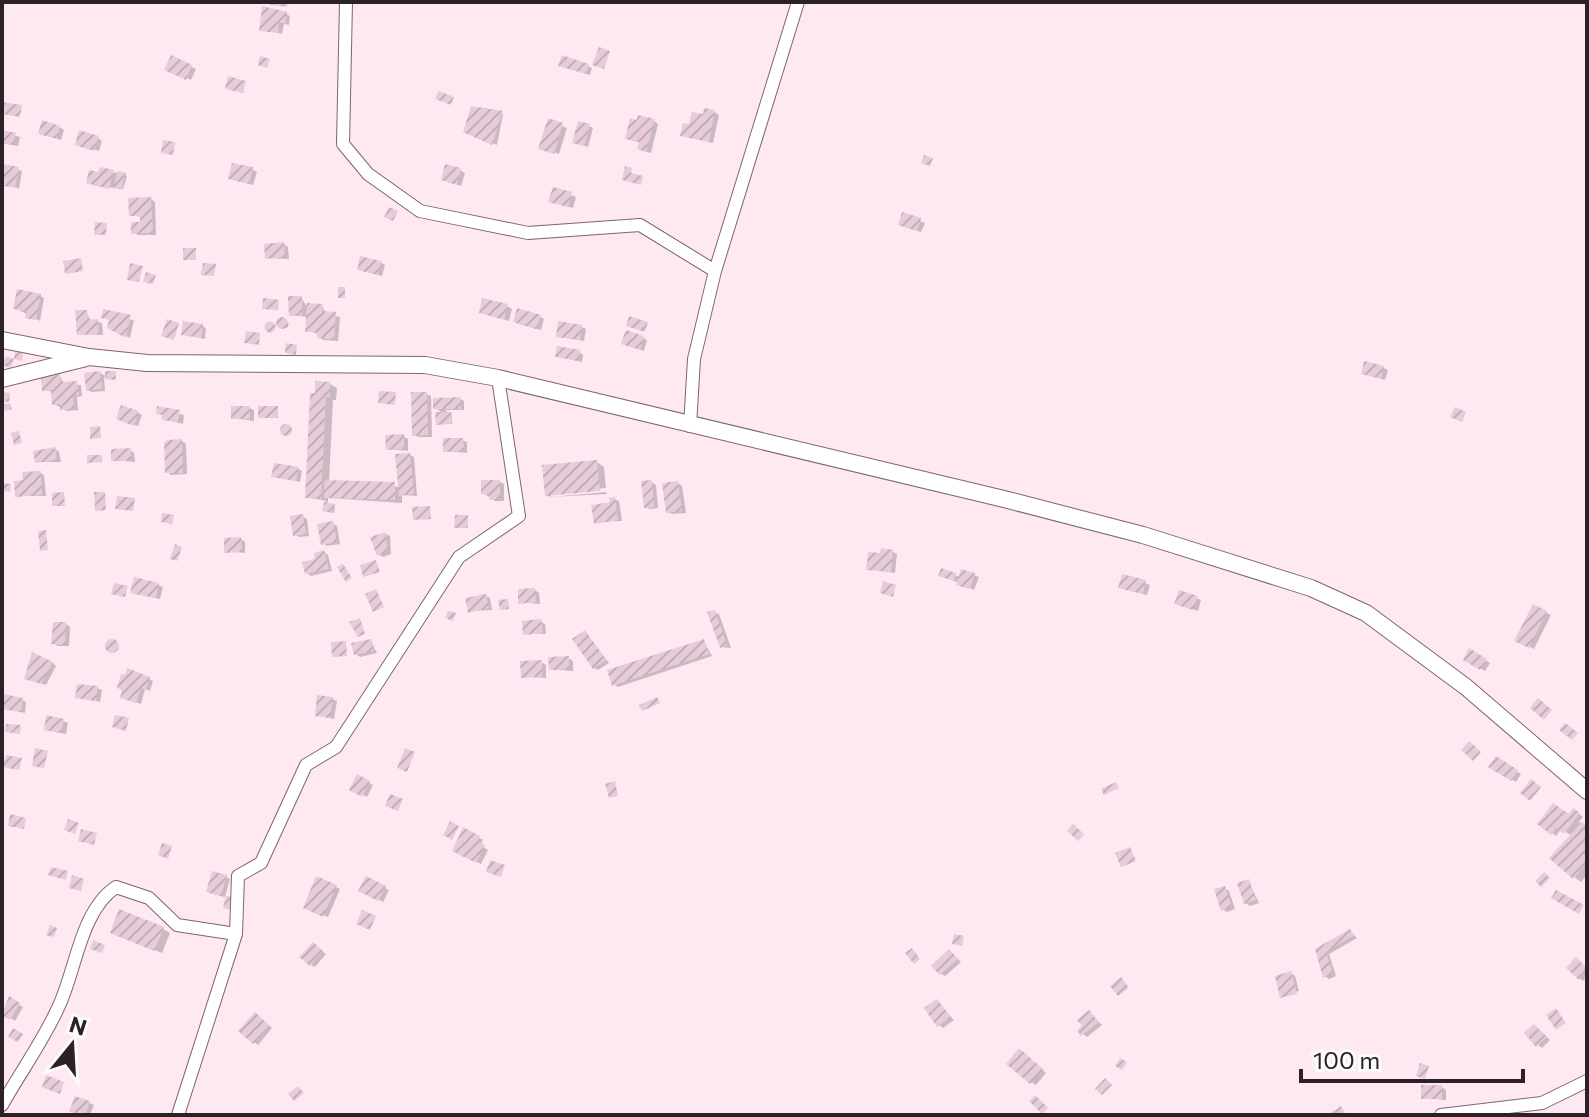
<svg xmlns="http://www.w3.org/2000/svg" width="1589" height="1117" font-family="Commissioner,sans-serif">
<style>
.shadow{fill:#0003}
.building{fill:url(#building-hatch)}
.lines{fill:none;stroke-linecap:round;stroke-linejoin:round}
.minor-casing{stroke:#7d6570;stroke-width:14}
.tertiary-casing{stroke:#7d6570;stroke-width:18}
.minor{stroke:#fff;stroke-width:12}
.tertiary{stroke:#fff;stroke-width:16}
</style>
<defs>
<pattern id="building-hatch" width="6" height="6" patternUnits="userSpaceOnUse" patternTransform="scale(2)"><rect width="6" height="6" fill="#e6cbd8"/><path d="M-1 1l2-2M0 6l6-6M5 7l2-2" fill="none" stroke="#c5aeb9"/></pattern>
</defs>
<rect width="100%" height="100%" fill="#fee8f2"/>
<path class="shadow" d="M 286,14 L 290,16 L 289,25 L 284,24 L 282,34 L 261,29 Z
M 172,58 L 196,69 L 191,80 L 167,69 Z
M 588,66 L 592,68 L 590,75 L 565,67 Z
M 486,108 L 503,114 L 497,145 L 470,134 Z
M 714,112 L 719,115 L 713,143 L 687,137 L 691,126 Z
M 549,121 L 567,128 L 559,154 L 545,150 Z
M 654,121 L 658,124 L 651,153 L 643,151 L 641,143 L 631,140 Z
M 589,126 L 593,128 L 588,147 L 578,144 Z
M 59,127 L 64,130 L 61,140 L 45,135 Z
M 2,132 L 20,137 L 18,146 L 2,143 Z
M 98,138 L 102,141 L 99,151 L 82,146 Z
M 2,166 L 22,171 L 19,189 L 2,181 Z
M 252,169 L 257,172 L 253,185 L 235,180 Z
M 460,170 L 465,173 L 461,186 L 448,182 Z
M 113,172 L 127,176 L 123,189 L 92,185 Z
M 554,189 L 576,197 L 573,208 L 555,203 Z
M 151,199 L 155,202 L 156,235 L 138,235 L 133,233 L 142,224 L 142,217 L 131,215 Z
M 904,215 L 925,223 L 921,232 L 905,227 Z
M 284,244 L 288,247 L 289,259 L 267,258 Z
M 380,262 L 385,265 L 382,276 L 359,269 Z
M 40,296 L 44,298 L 40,321 L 15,308 Z
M 301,298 L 306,305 L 322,306 L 326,314 L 340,317 L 338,341 L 323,340 L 319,334 L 307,331 L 308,317 L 291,315 Z
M 507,306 L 512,309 L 509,321 L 481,312 Z
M 86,312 L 91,321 L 102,323 L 103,335 L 79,334 Z
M 103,317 L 134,320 L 130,338 L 109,327 L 111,320 Z
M 540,317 L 544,319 L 541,330 L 519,324 Z
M 281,320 L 289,324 L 287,328 L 279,325 Z
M 202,326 L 206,328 L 205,339 L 183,334 Z
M 582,327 L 586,329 L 584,341 L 558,336 Z
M 643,338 L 647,340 L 644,351 L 628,345 Z
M 579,352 L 583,355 L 582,362 L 557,356 Z
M 1383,368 L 1388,370 L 1385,380 L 1363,373 Z
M 100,373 L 107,377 L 115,373 L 116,379 L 108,379 L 104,377 L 105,391 L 92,392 L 88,390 Z
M 60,376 L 64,384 L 81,385 L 82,396 L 77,397 L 78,410 L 67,411 L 54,404 L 53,392 L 44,390 Z
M 330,384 L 337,388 L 336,400 L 333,400 L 329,482 L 400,487 L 410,455 L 414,457 L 417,496 L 402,495 L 402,503 L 328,498 L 328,504 L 335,507 L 334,513 L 325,510 L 326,501 L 307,497 L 312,395 Z
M 426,394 L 431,396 L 432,437 L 419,437 L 414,435 Z
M 460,399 L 464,401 L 464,410 L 445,410 L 452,415 L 452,424 L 439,424 L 445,414 L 435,408 Z
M 249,408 L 254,410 L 254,421 L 233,418 Z
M 159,409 L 184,415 L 183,424 L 164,419 Z
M 138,413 L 142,415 L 138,426 L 122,421 Z
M 288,426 L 291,434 L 285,435 L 283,427 Z
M 403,436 L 408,439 L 408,451 L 388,449 Z
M 462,440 L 467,442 L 467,453 L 445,451 Z
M 182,441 L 186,444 L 187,474 L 171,475 L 167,472 Z
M 55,449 L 59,452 L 61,462 L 36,462 Z
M 130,450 L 134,453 L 135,462 L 113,460 Z
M 597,462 L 604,467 L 606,488 L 551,493 L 551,497 L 546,495 Z
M 298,469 L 302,471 L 300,482 L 274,476 Z
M 40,473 L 44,475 L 46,496 L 17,496 Z
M 500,482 L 504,484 L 504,501 L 495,501 L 483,493 Z
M 651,482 L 656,485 L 658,508 L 650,509 L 646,507 Z
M 678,483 L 682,486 L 686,513 L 672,514 L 668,512 Z
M 606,492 L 607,494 L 551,497 Z
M 614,499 L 619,501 L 622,521 L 596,522 Z
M 302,516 L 307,519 L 309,536 L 299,537 L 295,534 Z
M 332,523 L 337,526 L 340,544 L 327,546 L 323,543 Z
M 386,534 L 390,536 L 391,554 L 383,557 L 378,554 Z
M 241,539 L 245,542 L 245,553 L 226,551 Z
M 324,552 L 328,555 L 332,571 L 311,576 L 307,573 Z
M 893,552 L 897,554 L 895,573 L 868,569 L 869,554 Z
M 942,571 L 960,577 L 962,571 L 979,577 L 974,590 L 941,575 Z
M 1124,576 L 1150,585 L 1147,595 L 1125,589 Z
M 158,585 L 163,587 L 160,599 L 137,594 Z
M 535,590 L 539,593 L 540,604 L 520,602 Z
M 486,596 L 490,598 L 492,610 L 470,611 Z
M 1197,598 L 1201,600 L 1198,611 L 1181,605 Z
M 1533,606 L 1551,615 L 1534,649 L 1516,640 Z
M 714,612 L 719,614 L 731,648 L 721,647 Z
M 541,622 L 545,624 L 546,634 L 525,633 Z
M 66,624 L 70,627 L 69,646 L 58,646 L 53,643 Z
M 586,633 L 609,663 L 598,670 L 594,668 Z
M 371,641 L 377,653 L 360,657 L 356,654 Z
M 114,642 L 118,650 L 110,651 L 107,645 Z
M 704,642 L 712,656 L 618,687 L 614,684 Z
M 1470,651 L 1490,663 L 1485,671 L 1465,659 Z
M 568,658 L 573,661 L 573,671 L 551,669 Z
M 52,662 L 56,666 L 46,685 L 30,680 Z
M 541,662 L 546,665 L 546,678 L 523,676 Z
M 149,679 L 153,681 L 150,691 L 145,689 L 141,704 L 126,699 Z
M 97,688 L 102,690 L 100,702 L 77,697 Z
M 332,699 L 337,701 L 334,719 L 317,715 Z
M 22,700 L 26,702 L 25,713 L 4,708 Z
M 63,721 L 68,723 L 66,734 L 50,731 Z
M 1496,758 L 1521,774 L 1516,782 L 1491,767 Z
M 358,777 L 373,785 L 367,797 L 352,789 Z
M 1574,810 L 1583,817 L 1579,822 L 1587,827 L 1587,875 L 1581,882 L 1574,877 L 1572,836 L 1561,829 L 1556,836 L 1540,824 L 1570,816 Z
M 464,830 L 483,840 L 480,845 L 488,850 L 481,864 L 454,850 Z
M 226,877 L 230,879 L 225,897 L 213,894 Z
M 367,878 L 389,890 L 383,902 L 361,890 Z
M 1248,881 L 1259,903 L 1250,906 L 1246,903 Z
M 336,887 L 340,889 L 328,917 L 309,909 Z
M 1225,888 L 1229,891 L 1235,909 L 1227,912 L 1222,909 Z
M 163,929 L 170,933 L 162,953 L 119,936 Z
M 1350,931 L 1357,938 L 1329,954 L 1336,976 L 1329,979 L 1325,976 L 1317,950 Z
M 317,947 L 326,954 L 315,967 L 311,965 Z
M 953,954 L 961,962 L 945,976 L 941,974 Z
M 1580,962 L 1587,969 L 1584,981 L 1580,979 Z
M 1291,973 L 1295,976 L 1299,991 L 1283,995 Z
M 9,999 L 23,1007 L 15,1021 L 2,1013 Z
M 937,1001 L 954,1020 L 943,1028 L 939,1025 Z
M 1089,1012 L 1102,1025 L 1087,1037 L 1079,1031 Z
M 259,1017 L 272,1028 L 258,1045 L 254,1042 Z
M 1535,1026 L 1550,1040 L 1542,1048 L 1538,1045 Z
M 1024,1053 L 1046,1073 L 1036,1085 L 1031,1082 Z
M 1442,1087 L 1446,1090 L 1446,1100 L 1423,1098 Z
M 77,1098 L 94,1105 L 90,1115 L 72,1112 Z"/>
<path class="building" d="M 271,2 L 288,2 L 287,7 L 270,5 Z
M 262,6 L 287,12 L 285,23 L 279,23 L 278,33 L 259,31 Z
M 599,47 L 610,51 L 604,69 L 592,65 Z
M 171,55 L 192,65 L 186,80 L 164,70 Z
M 562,55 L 589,64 L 586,74 L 558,66 Z
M 260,56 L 270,59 L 267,68 L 258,65 Z
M 228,76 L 246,81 L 243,93 L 225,89 Z
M 438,91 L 454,97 L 451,105 L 435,99 Z
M 2,102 L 22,105 L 20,117 L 2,114 Z
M 471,106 L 503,111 L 492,145 L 463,132 Z
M 704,108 L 715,110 L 709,142 L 680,136 L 683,123 L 689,124 L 692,112 L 703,114 Z
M 638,115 L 655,119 L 646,152 L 637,149 L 639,142 L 625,139 L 630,118 L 636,120 Z
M 548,118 L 563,123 L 554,154 L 538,149 Z
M 42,120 L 60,126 L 57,139 L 38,134 Z
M 578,121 L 590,124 L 584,146 L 572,143 Z
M 2,130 L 16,133 L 13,145 L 2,143 Z
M 79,130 L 99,136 L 94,151 L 75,145 Z
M 163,140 L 175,142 L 173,155 L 161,153 Z
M 924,155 L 933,158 L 930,166 L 921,163 Z
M 232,163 L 253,167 L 249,184 L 228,179 Z
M 2,164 L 19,167 L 15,188 L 4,186 Z
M 445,164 L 461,168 L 457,185 L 441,180 Z
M 625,166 L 632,168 L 631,173 L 643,176 L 641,185 L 622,180 Z
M 100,167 L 114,170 L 109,189 L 86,183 L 89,170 L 98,172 Z
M 118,171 L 126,173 L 121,190 L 113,188 Z
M 553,187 L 572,192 L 568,207 L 548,202 Z
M 151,197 L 153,233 L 131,234 L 131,222 L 140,222 L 140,216 L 129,216 L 128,198 Z
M 389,207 L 398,211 L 393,221 L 384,217 Z
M 902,212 L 921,218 L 917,231 L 898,225 Z
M 95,222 L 107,223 L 106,235 L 94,235 Z
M 284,242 L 285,257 L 265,259 L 264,244 Z
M 183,248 L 196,248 L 196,260 L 183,260 Z
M 360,256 L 381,261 L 378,275 L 357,270 Z
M 81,258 L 83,271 L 65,274 L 63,261 Z
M 130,263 L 143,266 L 139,282 L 127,280 Z
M 203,263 L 216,264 L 214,276 L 201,275 Z
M 146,272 L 156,275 L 153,284 L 143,282 Z
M 338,287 L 345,287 L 345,298 L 338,298 Z
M 17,289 L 41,294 L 36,320 L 25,318 L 27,311 L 13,309 Z
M 288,296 L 302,296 L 302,315 L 289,316 Z
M 263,298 L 279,300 L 278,310 L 262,309 Z
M 482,298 L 508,304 L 504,320 L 479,313 Z
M 307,303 L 323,304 L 322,311 L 336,312 L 334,340 L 317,338 L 317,332 L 305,332 Z
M 517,308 L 541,315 L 536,329 L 513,322 Z
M 103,309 L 131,315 L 126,338 L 107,328 L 109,320 L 101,318 Z
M 75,310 L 87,310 L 88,320 L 98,319 L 99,334 L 77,335 Z
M 629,316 L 648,322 L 645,332 L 626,326 Z
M276 323a6 6 0 1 1 12 0a6 6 0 1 1-12 0Z
M 167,319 L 179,323 L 174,340 L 161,336 Z
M 183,321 L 203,324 L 201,338 L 181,335 Z
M 558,321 L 582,325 L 580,340 L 556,337 Z
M264.5 327a5.5 5.5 0 1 1 11 0a5.5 5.5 0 1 1-11 0Z
M 626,330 L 644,336 L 640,350 L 621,344 Z
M 246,331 L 260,333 L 259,345 L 244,343 Z
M 286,343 L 297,345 L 296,355 L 285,353 Z
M 557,346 L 580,350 L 578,361 L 555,357 Z
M 15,352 L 23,353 L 22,361 L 14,359 L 11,368 L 2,365 L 6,356 L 14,359 Z
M 1364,361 L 1384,366 L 1381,379 L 1361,374 Z
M 100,371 L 102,389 L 86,391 L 84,373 Z
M 105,371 L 116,371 L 115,380 L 105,379 Z
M 60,374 L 61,382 L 77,381 L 79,395 L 73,395 L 74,409 L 60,410 L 60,404 L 52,405 L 51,390 L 42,391 L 41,376 Z
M 315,381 L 330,382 L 330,397 L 326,397 L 321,499 L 305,498 L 310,393 L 315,393 Z
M 379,391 L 396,392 L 395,405 L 378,403 Z
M 2,392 L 10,393 L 9,402 L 2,401 Z
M 411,392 L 427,392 L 428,435 L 412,436 Z
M 460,397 L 461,409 L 433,409 L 433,398 Z
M 10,403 L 12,409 L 3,411 L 2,405 Z
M 121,405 L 139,411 L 134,426 L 116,419 Z
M 157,406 L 180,410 L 178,422 L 162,420 L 162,415 L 156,414 Z
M 231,406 L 250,406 L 250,419 L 231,419 Z
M 258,406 L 278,406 L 278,418 L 258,418 Z
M 1455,407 L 1466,412 L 1462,422 L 1450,417 Z
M 435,412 L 451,412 L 452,424 L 436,425 Z
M280 430a6 6 0 1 1 12 0a6 6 0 1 1-12 0Z
M 100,426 L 101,438 L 90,439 L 90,427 Z
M 19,431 L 22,443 L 14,445 L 11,433 Z
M 404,434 L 404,449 L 386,450 L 385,435 Z
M 443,438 L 463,438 L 464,451 L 443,452 Z
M 182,439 L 183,473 L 165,473 L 164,443 L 167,440 Z
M 55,447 L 57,460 L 35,463 L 33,451 Z
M 131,448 L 131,461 L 111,461 L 111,449 Z
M 410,453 L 414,494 L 399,496 L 395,454 Z
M 87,455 L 102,455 L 102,462 L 87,463 Z
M 597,460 L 600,491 L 545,496 L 542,465 Z
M 274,463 L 299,467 L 296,481 L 271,477 Z
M 41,471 L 42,495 L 15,497 L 14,481 L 23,480 L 22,472 Z
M 324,480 L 395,482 L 395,500 L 324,498 Z
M 481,480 L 500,480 L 500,499 L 489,500 L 489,494 L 481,494 Z
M 652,480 L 654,507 L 644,508 L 641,481 Z
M 678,481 L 682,511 L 666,513 L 662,483 Z
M 3,483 L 11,484 L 10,492 L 2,491 Z
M 64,492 L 65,506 L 52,506 L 52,493 Z
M 94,492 L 105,492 L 106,510 L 95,511 Z
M 117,496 L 135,498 L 133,511 L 115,509 Z
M 615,497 L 618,520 L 594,524 L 591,505 L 610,502 L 609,498 Z
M 324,502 L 335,504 L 332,513 L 322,511 Z
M 430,506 L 431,519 L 413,520 L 412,507 Z
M 162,513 L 174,515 L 172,524 L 161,522 Z
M 303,514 L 306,534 L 293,536 L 290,516 Z
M 455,515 L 468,515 L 468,528 L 454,528 Z
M 333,521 L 337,542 L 321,545 L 317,524 Z
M 46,530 L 48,550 L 40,551 L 38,531 Z
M 386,532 L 387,552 L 377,556 L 370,537 Z
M 241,537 L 242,552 L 224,553 L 224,538 Z
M 175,544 L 182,547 L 177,561 L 170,559 Z
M 881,548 L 893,550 L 891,572 L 866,570 L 868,552 L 880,553 Z
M 324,550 L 329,569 L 305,574 L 302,562 L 315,559 L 314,553 Z
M 376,560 L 380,572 L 363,577 L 360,565 Z
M 343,564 L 352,578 L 346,582 L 337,567 Z
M 941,568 L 956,573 L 954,581 L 938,576 Z
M 961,569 L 975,573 L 970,589 L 956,585 Z
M 1122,574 L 1146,580 L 1143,594 L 1118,588 Z
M 134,577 L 159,583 L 156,598 L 130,593 Z
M 883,581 L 896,585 L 893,597 L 880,593 Z
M 114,583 L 128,586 L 125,597 L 111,594 Z
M 535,588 L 536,602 L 518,604 L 518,589 Z
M 376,589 L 384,607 L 373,612 L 365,594 Z
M 1179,590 L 1198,596 L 1193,610 L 1174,604 Z
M 486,594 L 489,608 L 468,613 L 465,598 Z
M 508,599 L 509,609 L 500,610 L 498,600 Z
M 1533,604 L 1547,611 L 1529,648 L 1514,641 Z
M 715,610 L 727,645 L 720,648 L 707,612 Z
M 448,611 L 456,613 L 453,621 L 445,618 Z
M 360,618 L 365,634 L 358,637 L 349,622 Z
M 541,619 L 543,633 L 523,635 L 522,621 Z
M 53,622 L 66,622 L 65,645 L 51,644 Z
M 585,630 L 606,660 L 593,669 L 572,639 Z
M105 646a7 7 0 1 1 14 0a7 7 0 1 1-14 0Z
M 371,639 L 374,651 L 354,655 L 351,643 Z
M 704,639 L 709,654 L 612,686 L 607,670 Z
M 346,641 L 347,656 L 332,657 L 331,642 Z
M 1469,648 L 1487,659 L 1480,670 L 1463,660 Z
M 32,652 L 53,662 L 41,684 L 24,679 Z
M 569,656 L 569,669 L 549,670 L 548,657 Z
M 542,660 L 542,677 L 521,678 L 520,661 Z
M 127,668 L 150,677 L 146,690 L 141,688 L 136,703 L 120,698 L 122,690 L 117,688 L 121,674 L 125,675 Z
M 77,684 L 98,686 L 96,701 L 75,698 Z
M 4,694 L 23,698 L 21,712 L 2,709 Z
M 317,695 L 333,697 L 330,718 L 315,716 Z
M 657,697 L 660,703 L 642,711 L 639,705 Z
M 1538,698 L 1552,710 L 1544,720 L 1530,708 Z
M 46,715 L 64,719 L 61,733 L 44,730 Z
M 115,715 L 129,718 L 126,731 L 112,727 Z
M 1565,723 L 1578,733 L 1572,740 L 1559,730 Z
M 6,724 L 21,725 L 20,734 L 5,732 Z
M 1469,741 L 1481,752 L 1473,761 L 1461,750 Z
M 35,748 L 48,751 L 44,768 L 32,766 Z
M 405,748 L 415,752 L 407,772 L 397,768 Z
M 6,755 L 22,758 L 19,770 L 3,767 Z
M 1496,756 L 1518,770 L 1511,781 L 1488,767 Z
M 357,774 L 370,781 L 362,797 L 349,790 Z
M 1531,779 L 1541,787 L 1530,801 L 1520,793 Z
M 615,781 L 618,796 L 609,798 L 605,784 Z
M 1116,782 L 1119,788 L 1104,795 L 1101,789 Z
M 390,794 L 403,799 L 398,811 L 385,806 Z
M 1553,803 L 1569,814 L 1573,808 L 1580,813 L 1564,834 L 1556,828 L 1551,835 L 1537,824 Z
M 10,814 L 26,818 L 24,829 L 8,826 Z
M 68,819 L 79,823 L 75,834 L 64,830 Z
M 450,821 L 459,826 L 452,840 L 443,835 Z
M 1582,822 L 1587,826 L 1587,863 L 1573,879 L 1549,858 Z
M 1073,824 L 1084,834 L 1078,841 L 1067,831 Z
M 463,827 L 480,836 L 477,841 L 485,845 L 476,863 L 452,851 Z
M 81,829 L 97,833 L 94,845 L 78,841 Z
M 162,843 L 172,846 L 168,859 L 158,855 Z
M 1130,847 L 1136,861 L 1121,867 L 1115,853 Z
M 490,860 L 505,865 L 501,877 L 486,872 Z
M 51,867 L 68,871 L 66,880 L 48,875 Z
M 212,871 L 227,875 L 221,896 L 206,892 Z
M 1544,872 L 1550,878 L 1541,887 L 1535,881 Z
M 72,875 L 84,879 L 81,891 L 69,888 Z
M 316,876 L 337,885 L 323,917 L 303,908 Z
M 366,876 L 386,886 L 378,901 L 358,891 Z
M 1249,879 L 1256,900 L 1244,904 L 1237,883 Z
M 1225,886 L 1232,907 L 1221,911 L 1214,889 Z
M 1556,890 L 1584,905 L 1579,914 L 1551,898 Z
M 226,896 L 236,898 L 233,910 L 223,908 Z
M 119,909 L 164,927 L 154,951 L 110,933 Z
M 362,910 L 376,916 L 370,930 L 356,924 Z
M 50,925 L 57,928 L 54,937 L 46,935 Z
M 1350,929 L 1354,935 L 1326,952 L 1333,974 L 1323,978 L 1315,949 Z
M 954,934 L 964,936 L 962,946 L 952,944 Z
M 93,940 L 105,945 L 102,953 L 90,949 Z
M 313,942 L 323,951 L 310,966 L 299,957 Z
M 912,948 L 920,959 L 914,964 L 905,953 Z
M 949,949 L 958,959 L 940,975 L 931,966 Z
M 1576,957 L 1587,968 L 1579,980 L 1566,968 Z
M 1291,971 L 1297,994 L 1280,998 L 1275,976 Z
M 1121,977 L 1129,988 L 1118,996 L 1110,986 Z
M 9,996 L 20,1003 L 10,1020 L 2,1016 Z
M 937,999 L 951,1017 L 937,1027 L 924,1008 Z
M 1556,1008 L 1566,1023 L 1556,1030 L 1546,1015 Z
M 1089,1010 L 1099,1022 L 1081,1036 L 1077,1030 L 1082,1026 L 1077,1020 Z
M 255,1012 L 269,1025 L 253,1044 L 238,1031 Z
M 1534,1024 L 1547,1037 L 1536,1047 L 1524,1033 Z
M 13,1028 L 23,1034 L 18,1042 L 8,1037 Z
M 1019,1048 L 1043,1069 L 1030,1084 L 1006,1064 Z
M 1120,1058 L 1127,1062 L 1122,1070 L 1115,1066 Z
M 1420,1063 L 1429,1066 L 1425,1079 L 1416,1076 Z
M 46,1075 L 64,1082 L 60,1094 L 42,1087 Z
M 1105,1078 L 1112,1085 L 1102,1095 L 1095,1089 Z
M 1421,1085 L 1442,1085 L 1442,1099 L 1421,1099 Z
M 298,1086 L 304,1093 L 294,1101 L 288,1094 Z
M 1035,1095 L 1048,1108 L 1042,1114 L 1029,1101 Z
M 75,1096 L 90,1101 L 85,1115 L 69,1112 Z
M 1341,1106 L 1345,1113 L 1342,1115 L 1327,1115 Z"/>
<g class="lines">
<g class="minor-casing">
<path id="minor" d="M 346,2 L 343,144 L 368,174 L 420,211 L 528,233 L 640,225 L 715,271
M 690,426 L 694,359 L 715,271 L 798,2
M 2,1105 C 20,1073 43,1041 58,1008 C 76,971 80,911 116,887 L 149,898 L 177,925 L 236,934
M 178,1115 L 236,934 L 238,876 L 261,863 L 306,765 L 336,747 L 459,557 L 519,516 L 498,378
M 1441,1115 L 1542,1103 L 1587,1081"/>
</g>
<g class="tertiary-casing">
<path id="tertiary" d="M 2,340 L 89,357 L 147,363 L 425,365 L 498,378 L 1004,499 L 1143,535 L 1311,588 L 1366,613 L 1466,687 L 1587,791
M 2,379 L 86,358"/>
</g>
<use href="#minor" class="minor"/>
<use href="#tertiary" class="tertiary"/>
</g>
<rect width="1589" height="1117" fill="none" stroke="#2b2126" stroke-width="8"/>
<g transform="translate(72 1045) rotate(18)" stroke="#fcfcfc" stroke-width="6" paint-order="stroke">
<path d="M0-6L14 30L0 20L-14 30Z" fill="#2b2126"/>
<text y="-12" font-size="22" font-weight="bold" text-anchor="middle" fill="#2b2126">N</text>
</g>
<path d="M1301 1069v12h222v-12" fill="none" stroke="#2b2126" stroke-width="4"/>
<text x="1313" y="1069" font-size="24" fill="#2b2126" stroke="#fcfcfc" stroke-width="6" paint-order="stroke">100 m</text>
</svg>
